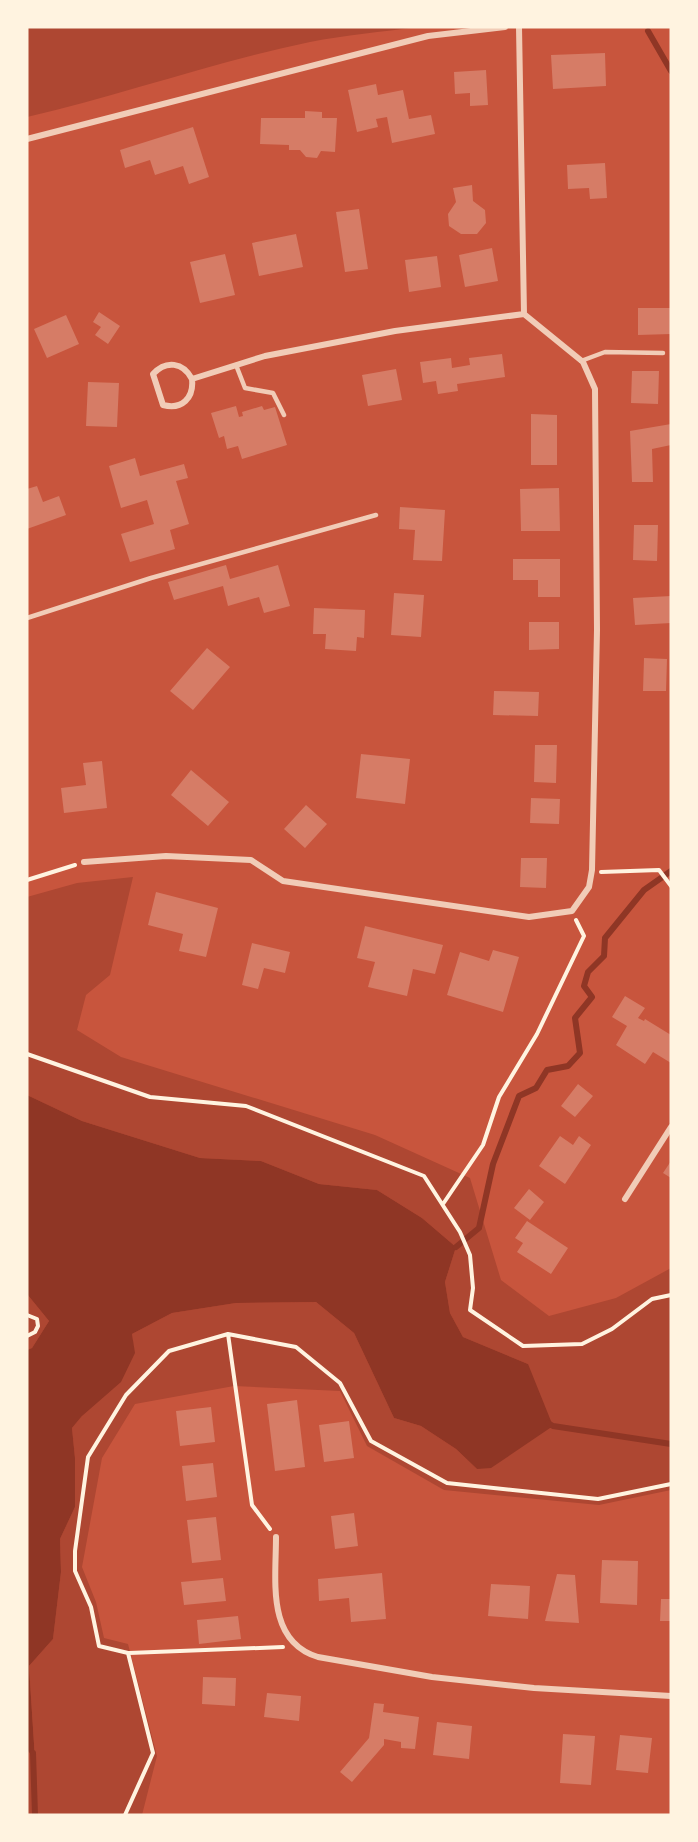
<svg xmlns="http://www.w3.org/2000/svg" width="698" height="1842" font-family="Mulish,sans-serif">
<style>
.green{fill:#ae4732}
.water{fill:#8f3625}
.lines{fill:none;stroke-linecap:round;stroke-linejoin:round}
.stream{stroke:#8f3625;stroke-width:6}
.building{fill:#d67c66}
.path{stroke:#fff3e0;stroke-width:4}
.service{stroke:#f1ccb7;stroke-width:4.5}
.minor{stroke:#f1ccb7;stroke-width:6}
</style>
<rect width="100%" height="100%" fill="#c8553d"/>
<path class="green" d="M 27,27 L 418,27 C 382,32 345,35 310,42 C 214,62 122,95 27,117 Z
M 133,877 L 110,975 L 86,995 L 77,1030 L 121,1057 L 375,1135 L 470,1178 L 501,1280 L 549,1316 L 616,1298 L 671,1268 L 671,1490 L 599,1505 L 444,1490 L 367,1446 L 340,1391 L 234,1386 L 135,1404 L 102,1458 L 82,1567 L 96,1602 L 104,1638 L 128,1644 L 157,1756 L 142,1815 L 27,1815 L 27,1750 L 35,1758 L 29,1666 L 53,1639 L 61,1572 L 60,1539 L 75,1507 L 75,1458 L 72,1428 L 134,1353 L 132,1334 L 172,1313 L 236,1303 L 316,1302 L 354,1333 L 394,1418 L 421,1426 L 456,1449 L 477,1469 L 528,1364 L 463,1337 L 450,1313 L 445,1282 L 456,1247 L 422,1218 L 377,1190 L 319,1184 L 261,1161 L 200,1158 L 82,1121 L 27,1095 L 27,897 L 77,883 Z
M 27,1294 L 49,1321 L 32,1348 L 27,1350 Z"/>
<path class="water" d="M 27,1095 L 82,1121 L 200,1158 L 261,1161 L 319,1184 L 377,1190 L 422,1218 L 456,1247 L 445,1282 L 450,1313 L 463,1337 L 528,1364 L 553,1426 L 491,1468 L 477,1469 L 456,1449 L 421,1426 L 394,1418 L 354,1333 L 316,1302 L 236,1303 L 172,1313 L 132,1334 L 135,1353 L 121,1382 L 82,1416 L 72,1428 L 75,1458 L 75,1507 L 60,1539 L 61,1572 L 53,1639 L 29,1666 L 35,1759 L 27,1750 L 27,1350 L 32,1348 L 49,1321 L 27,1294 Z"/>
<g class="lines">
<path class="stream" d="M 648,31 L 671,71
M 456,1247 L 479,1228 L 493,1164 L 519,1096 L 536,1088 L 547,1070 L 568,1066 L 580,1053 L 575,1018 L 592,997 L 584,986 L 588,972 L 604,956 L 605,938 L 644,890 L 671,871
M 548,1423 L 553,1426 L 671,1444
M 33,1753 L 35,1815"/>
</g>
<path class="building" d="M 605,53 L 606,86 L 553,89 L 551,55 Z
M 486,70 L 488,105 L 470,106 L 470,93 L 455,94 L 454,72 Z
M 376,84 L 378,95 L 403,90 L 409,119 L 431,115 L 435,134 L 392,143 L 387,117 L 376,119 L 378,127 L 357,132 L 348,90 Z
M 305,111 L 322,112 L 322,118 L 337,118 L 335,152 L 321,151 L 317,158 L 306,157 L 300,150 L 289,150 L 289,145 L 260,144 L 261,118 L 305,118 Z
M 193,127 L 209,177 L 189,184 L 183,166 L 155,175 L 150,160 L 125,168 L 120,150 Z
M 605,163 L 607,198 L 590,199 L 589,188 L 568,189 L 567,165 Z
M 472,185 L 473,201 L 485,210 L 486,223 L 477,234 L 461,234 L 449,226 L 448,214 L 456,202 L 453,188 Z
M 359,209 L 368,269 L 345,272 L 336,212 Z
M 296,234 L 303,267 L 259,276 L 252,243 Z
M 492,248 L 498,281 L 465,287 L 459,255 Z
M 225,254 L 235,295 L 200,303 L 190,262 Z
M 437,256 L 441,287 L 409,292 L 405,260 Z
M 638,308 L 671,308 L 671,334 L 638,335 Z
M 99,312 L 120,326 L 108,344 L 95,335 L 101,327 L 93,322 Z
M 66,315 L 79,344 L 47,358 L 34,329 Z
M 502,354 L 505,377 L 457,384 L 458,391 L 438,394 L 436,381 L 423,383 L 420,362 L 451,358 L 452,368 L 470,365 L 469,358 Z
M 396,369 L 402,400 L 368,406 L 362,375 Z
M 632,371 L 659,371 L 658,404 L 631,403 Z
M 88,382 L 119,383 L 117,427 L 86,426 Z
M 236,406 L 239,417 L 243,416 L 242,412 L 262,406 L 264,410 L 275,407 L 287,445 L 242,459 L 238,446 L 227,449 L 224,436 L 219,438 L 211,413 Z
M 531,414 L 557,415 L 557,465 L 531,465 Z
M 671,424 L 671,445 L 652,449 L 653,482 L 632,482 L 630,431 Z
M 135,458 L 140,476 L 184,464 L 188,478 L 176,481 L 189,524 L 170,530 L 175,549 L 130,562 L 121,534 L 154,524 L 147,500 L 121,508 L 109,466 Z
M 37,486 L 43,502 L 59,496 L 66,515 L 27,529 L 27,489 Z
M 559,488 L 560,531 L 521,531 L 520,489 Z
M 400,507 L 445,510 L 442,561 L 413,560 L 415,530 L 399,529 Z
M 634,525 L 658,525 L 657,561 L 633,560 Z
M 513,559 L 560,559 L 560,597 L 538,597 L 538,580 L 513,580 Z
M 226,565 L 230,579 L 278,565 L 290,606 L 264,613 L 259,597 L 228,606 L 223,586 L 174,600 L 168,582 Z
M 394,593 L 424,595 L 421,637 L 391,635 Z
M 671,596 L 671,623 L 635,625 L 633,598 Z
M 314,608 L 365,610 L 364,638 L 357,637 L 356,651 L 325,649 L 326,634 L 313,634 Z
M 529,622 L 559,622 L 559,649 L 529,650 Z
M 207,648 L 230,667 L 193,710 L 170,691 Z
M 644,658 L 667,659 L 666,691 L 643,691 Z
M 494,691 L 539,692 L 538,716 L 493,715 Z
M 535,745 L 557,745 L 556,783 L 534,782 Z
M 361,754 L 410,759 L 405,804 L 356,798 Z
M 102,761 L 107,808 L 64,813 L 61,788 L 86,785 L 83,763 Z
M 191,770 L 229,802 L 208,826 L 171,795 Z
M 531,798 L 560,799 L 559,824 L 530,823 Z
M 306,805 L 327,824 L 305,848 L 284,829 Z
M 521,858 L 547,858 L 546,888 L 520,887 Z
M 156,892 L 218,908 L 206,957 L 179,951 L 183,934 L 148,925 Z
M 365,926 L 443,945 L 435,974 L 413,969 L 407,996 L 368,987 L 375,962 L 357,958 Z
M 252,943 L 290,952 L 285,973 L 264,968 L 258,989 L 242,985 Z
M 493,950 L 519,957 L 503,1012 L 447,995 L 460,952 L 489,961 Z
M 625,996 L 645,1008 L 638,1018 L 644,1021 L 645,1019 L 671,1035 L 671,1063 L 653,1052 L 645,1064 L 616,1045 L 627,1026 L 612,1017 Z
M 578,1084 L 593,1096 L 575,1117 L 561,1106 Z
M 560,1136 L 573,1145 L 579,1136 L 591,1145 L 565,1184 L 539,1166 Z
M 671,1161 L 671,1178 L 663,1173 Z
M 529,1189 L 544,1202 L 530,1220 L 514,1208 Z
M 527,1221 L 568,1248 L 551,1274 L 517,1252 L 523,1243 L 515,1238 Z
M 297,1400 L 305,1467 L 275,1471 L 267,1404 Z
M 211,1407 L 215,1442 L 180,1446 L 176,1411 Z
M 349,1421 L 354,1458 L 324,1462 L 319,1425 Z
M 213,1463 L 217,1497 L 186,1501 L 182,1466 Z
M 354,1513 L 358,1546 L 335,1549 L 331,1516 Z
M 216,1517 L 221,1560 L 192,1563 L 187,1520 Z
M 602,1560 L 638,1561 L 637,1605 L 600,1603 Z
M 382,1573 L 386,1619 L 351,1622 L 349,1598 L 319,1601 L 318,1579 Z
M 557,1574 L 575,1575 L 579,1623 L 545,1621 Z
M 223,1578 L 226,1601 L 184,1605 L 181,1582 Z
M 491,1584 L 530,1586 L 528,1619 L 488,1616 Z
M 661,1599 L 671,1599 L 671,1621 L 660,1621 Z
M 238,1616 L 241,1639 L 199,1644 L 197,1620 Z
M 203,1677 L 236,1678 L 235,1706 L 202,1704 Z
M 267,1693 L 301,1696 L 299,1721 L 264,1717 Z
M 374,1703 L 384,1704 L 383,1712 L 419,1717 L 415,1749 L 401,1748 L 401,1742 L 384,1739 L 384,1745 L 352,1782 L 340,1772 L 369,1738 Z
M 437,1722 L 472,1726 L 469,1759 L 433,1755 Z
M 563,1734 L 595,1736 L 591,1785 L 560,1783 Z
M 620,1735 L 652,1738 L 648,1773 L 616,1770 Z"/>
<g class="lines">
<path class="path" d="M 601,872 L 659,870 L 671,886
M 27,880 L 75,865
M 27,1054 L 150,1097 L 246,1106 L 424,1176 L 460,1232 L 470,1255 L 473,1288 L 470,1310 L 523,1346 L 582,1344 L 612,1329 L 652,1299 L 671,1295
M 443,1204 L 483,1145 L 499,1097 L 537,1034 L 584,936 L 576,920
M 27,1315 L 37,1319 L 38,1326 L 35,1332 L 27,1336
M 228,1334 L 252,1505 L 270,1529
M 129,1653 L 283,1647
M 125,1815 L 153,1753 L 128,1653 L 99,1646 L 91,1607 L 75,1571 L 75,1551 L 88,1457 L 126,1395 L 169,1351 L 228,1334 L 296,1347 L 340,1383 L 371,1441 L 447,1483 L 598,1499 L 671,1484"/>
<path class="service" d="M 581,361 L 605,352 L 663,353
M 236,365 L 245,388 L 273,393 L 284,415
M 27,618 L 151,578 L 376,515"/>
<path class="minor" d="M 27,139 L 428,36 L 505,27
M 192,379 C 194,398 182,410 163,405 L 153,374 C 166,360 183,362 192,379 L 265,356 L 395,331 L 524,314
M 84,862 L 166,856 L 251,860 L 283,881 L 529,917 L 572,911 L 589,887 L 592,870 L 597,630 L 595,389 L 583,362 L 524,314 L 519,27
M 625,1199 L 671,1127
M 276,1537 C 276,1581 266,1641 318,1657 L 432,1677 L 534,1688 L 671,1696"/>
</g>
<rect width="698" height="1842" fill="none" stroke="#fff3e0" stroke-width="57"/>
</svg>
